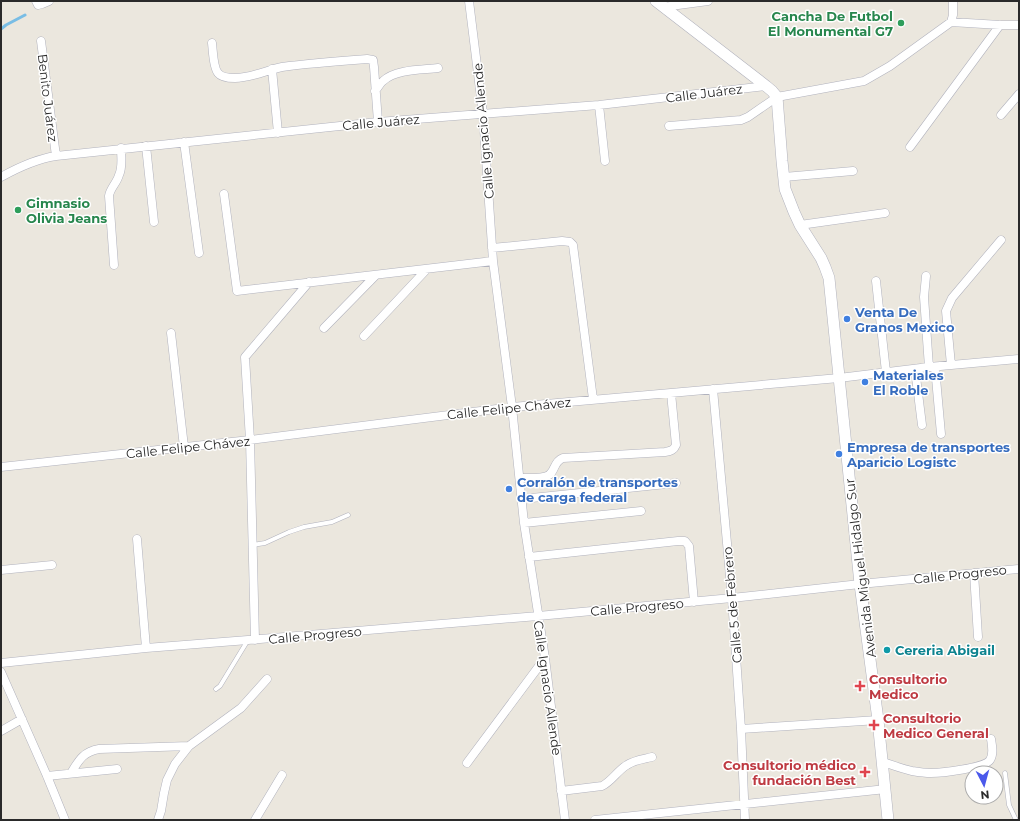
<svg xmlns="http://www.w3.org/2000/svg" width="1020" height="821" font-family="Montserrat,sans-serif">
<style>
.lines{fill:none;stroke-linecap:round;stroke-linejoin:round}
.stream{stroke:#79bde5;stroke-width:3}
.service-casing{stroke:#b1b2bd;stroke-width:5}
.minor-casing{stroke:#b1b2bd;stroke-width:9}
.secondary-casing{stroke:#b1b2bd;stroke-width:12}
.service{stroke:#fff;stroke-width:4}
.minor{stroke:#fff;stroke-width:8}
.secondary{stroke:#fff;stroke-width:11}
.leisure-dot{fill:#2e9e5b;stroke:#fff;stroke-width:1.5}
.shop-dot{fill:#3f7fe0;stroke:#fff;stroke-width:1.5}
.culture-dot{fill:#0f9aa8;stroke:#fff;stroke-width:1.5}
.health-dot{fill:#e0444e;stroke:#fff;stroke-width:1.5}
.labels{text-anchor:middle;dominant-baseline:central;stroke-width:3;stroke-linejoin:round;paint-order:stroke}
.leisure-label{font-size:13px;font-weight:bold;fill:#27864d;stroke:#fff;text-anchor:end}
.street-label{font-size:13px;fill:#2a2a2a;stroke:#fff}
.shop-label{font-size:13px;font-weight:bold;fill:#366cbe;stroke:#fff;text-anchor:start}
.culture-label{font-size:13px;font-weight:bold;fill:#0d838f;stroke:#fff;text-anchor:start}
.health-label{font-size:13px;font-weight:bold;fill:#be3a42;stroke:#fff;text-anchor:start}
</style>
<rect width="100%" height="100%" fill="#ebe7de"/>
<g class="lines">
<path class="stream" d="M 1,29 L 6,25 L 25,15"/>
<g class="service-casing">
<path id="service" d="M 253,545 L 265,543 L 289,532 L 304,527 L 332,522 L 348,515
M 216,689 L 220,686 L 248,640
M 1005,773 L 1009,805 L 1016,820"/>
</g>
<g class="minor-casing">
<path id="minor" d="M 36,1 L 38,5 L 42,4 L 49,1
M 469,1 L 483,114 L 493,261 L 512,407 L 524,523 L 545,658 L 565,820
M 663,7 L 708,1
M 951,22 L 953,15 L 953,1
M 41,41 L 56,156
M 212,43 C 213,51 213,67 218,73 C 221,77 230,78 235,78 C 251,78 267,70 282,67 C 310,63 339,61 367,59 L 373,60 L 374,67 L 378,122
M 272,69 L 278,133
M 375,91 C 378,88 380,83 383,81 C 396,69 422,70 438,68
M 599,105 L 605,161
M 1001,115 L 1019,94
M 669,126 L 741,120 L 748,117 L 777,97 L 864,81 L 890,66 L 951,22 L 1000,25 L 1019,25
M 184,142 L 199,253
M 146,146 L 154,222
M 910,147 L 1000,25
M 1,177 C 19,167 36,159 56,156 L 378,122 L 599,105 L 766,86
M 784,177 L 853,171
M 224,194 L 237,291 L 493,261
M 800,225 L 885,213
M 492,248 L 562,241 L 570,242 L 573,245 L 593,399
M 114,265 L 109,196 C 110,188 117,183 119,175 C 123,167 121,157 121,148
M 926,276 L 924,297 L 929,367
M 876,281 L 886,372
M 324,328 L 376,275
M 171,333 L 184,447
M 364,336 L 427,269
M 951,365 L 946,311 L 952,298 L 1001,240
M 935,367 L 941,434
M 915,369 L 922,425
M 713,389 L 732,598 L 741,729 L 745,820
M 1,467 L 250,440 L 512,407 L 839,378 L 929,367 L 1019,359
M 520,478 C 527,478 543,479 549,475 C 556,470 553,462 563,458 L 665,452 C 671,451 674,450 676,445 L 671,393
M 522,499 L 676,483
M 524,523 L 641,511
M 137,539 L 146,648
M 529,557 L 678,541 L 685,541 L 689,546 L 694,602
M 1,570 L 52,565
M 974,573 L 978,637
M 255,640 L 250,440 L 245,357 L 309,282
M 1,663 L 146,648 L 248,640 L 538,616 L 732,598 L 860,584 L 1019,569
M 1,672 L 47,776 L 65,820
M 741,729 L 878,720
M 1,731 L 22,719
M 883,762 C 892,765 902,769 912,771 C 918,772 925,773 931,773 C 941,773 985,768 990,760 C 994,754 992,745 991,739
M 467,763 L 545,658
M 71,773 C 79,760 83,752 99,749 L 189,746
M 47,776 L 117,769
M 561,791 L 602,786 C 612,781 617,771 627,765 C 634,760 644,759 652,757
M 158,820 L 161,811 L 164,793 L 167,780 L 175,764 L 189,746 L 241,708 L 267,679
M 255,820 L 282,775
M 595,820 L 886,789"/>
</g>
<g class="secondary-casing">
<path id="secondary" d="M 656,1 L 766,86 L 772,91 L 777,97 L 782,161 L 785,189 L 794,212 L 800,225 L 821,258 L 825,267 L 829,278 L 860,584 L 878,720 L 888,820"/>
</g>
<use href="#service" class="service"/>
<use href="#minor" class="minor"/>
<use href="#secondary" class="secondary"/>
</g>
<g class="leisure-dot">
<circle cx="901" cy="23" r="4"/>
<circle cx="18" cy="210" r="4"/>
</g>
<g class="shop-dot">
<circle cx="847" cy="319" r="4"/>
<circle cx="865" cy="382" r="4"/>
<circle cx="839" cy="454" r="4"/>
<circle cx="509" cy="489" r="4"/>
</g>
<circle class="culture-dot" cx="887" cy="650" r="4"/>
<g class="health-dot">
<path d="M858 680h4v4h4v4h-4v4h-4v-4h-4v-4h4z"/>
<path d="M872 719h4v4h4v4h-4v4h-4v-4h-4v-4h4z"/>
<path d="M863 766h4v4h4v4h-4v4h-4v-4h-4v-4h4z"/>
</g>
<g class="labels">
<g class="leisure-label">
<text x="893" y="16">Cancha De Futbol<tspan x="893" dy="15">El Monumental G7</tspan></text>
<text x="26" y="203" text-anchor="start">Gimnasio<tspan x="26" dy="15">Olivia Jeans</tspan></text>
</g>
<g class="street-label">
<text transform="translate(704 93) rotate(-7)">Calle Juárez</text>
<text transform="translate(48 98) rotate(83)">Benito Juárez</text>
<text transform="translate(381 122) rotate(-5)">Calle Juárez</text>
<text transform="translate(483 131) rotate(-95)">Calle Ignacio Allende</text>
<text transform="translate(509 408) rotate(-6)">Calle Felipe Chávez</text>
<text transform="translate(188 447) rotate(-6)">Calle Felipe Chávez</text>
<text transform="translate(860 568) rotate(-97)">Avenida Miguel Hidalgo Sur</text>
<text transform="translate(960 574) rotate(-6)">Calle Progreso</text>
<text transform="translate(732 605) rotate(-95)">Calle 5 de Febrero</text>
<text transform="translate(637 607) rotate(-5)">Calle Progreso</text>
<text transform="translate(315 635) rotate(-5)">Calle Progreso</text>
<text transform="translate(548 688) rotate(82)">Calle Ignacio Allende</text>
</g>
<g class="shop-label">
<text x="855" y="312">Venta De<tspan x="855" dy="15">Granos Mexico</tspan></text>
<text x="873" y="375">Materiales<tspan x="873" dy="15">El Roble</tspan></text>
<text x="847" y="447">Empresa de transportes<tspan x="847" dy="15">Aparicio Logistc</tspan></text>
<text x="517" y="482">Corralón de transportes<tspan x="517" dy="15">de carga federal</tspan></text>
</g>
<g class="culture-label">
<text x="895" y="650">Cereria Abigail</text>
</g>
<g class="health-label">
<text x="869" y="679">Consultorio<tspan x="869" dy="15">Medico</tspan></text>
<text x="883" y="718">Consultorio<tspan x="883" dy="15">Medico General</tspan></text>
<text x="856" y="765" text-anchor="end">Consultorio médico<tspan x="856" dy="15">fundación Best</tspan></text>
</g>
</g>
<rect width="1020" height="821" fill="none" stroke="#2a2a2a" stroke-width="4"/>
<g transform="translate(984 785) rotate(174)"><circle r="19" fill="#ffffff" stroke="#aaaaaa"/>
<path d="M0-3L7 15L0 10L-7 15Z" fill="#4b59eb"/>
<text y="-6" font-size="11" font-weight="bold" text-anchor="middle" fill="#2a2a2a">N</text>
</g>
</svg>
